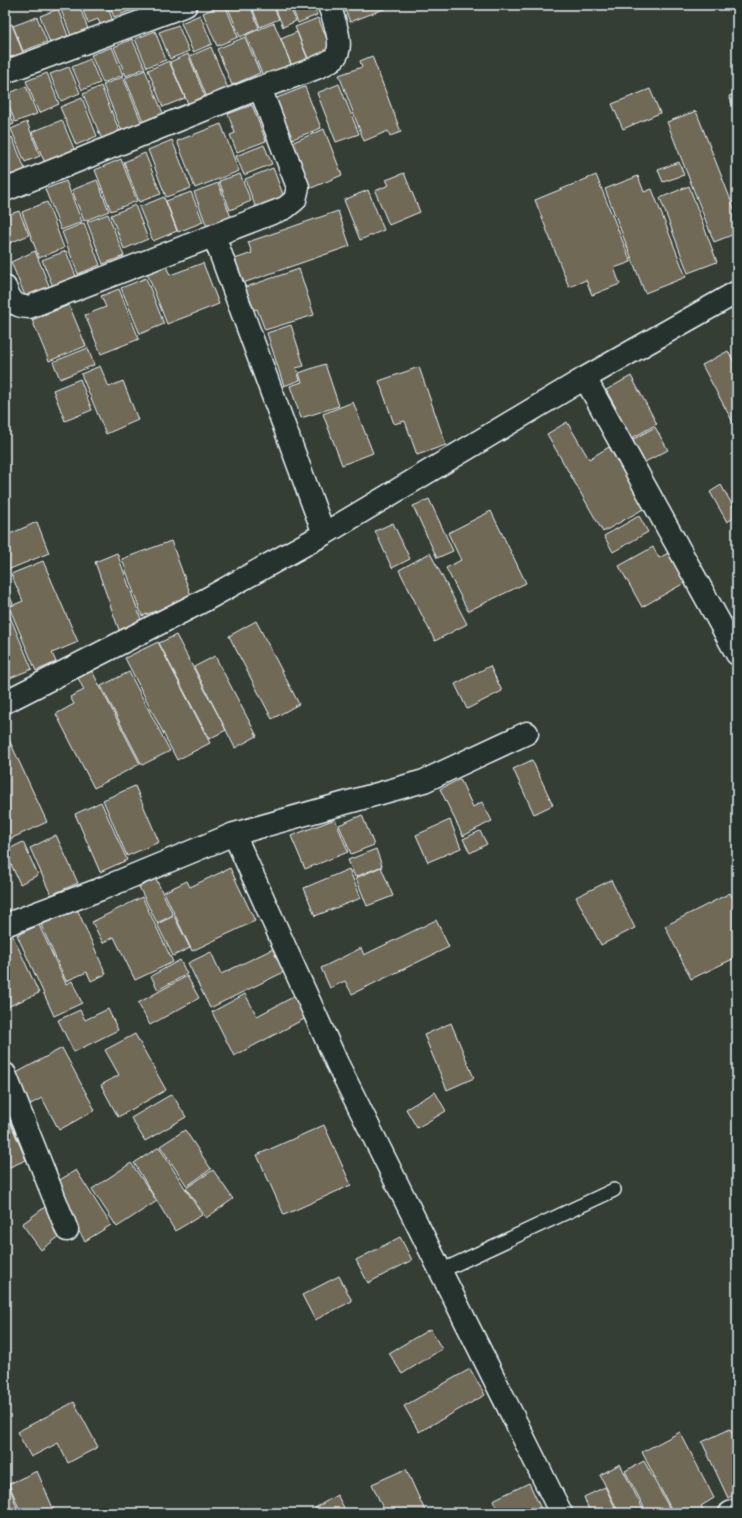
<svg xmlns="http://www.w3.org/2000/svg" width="742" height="1518" font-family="Kalam,sans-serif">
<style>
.building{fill:#6f6957;stroke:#e8f1f8}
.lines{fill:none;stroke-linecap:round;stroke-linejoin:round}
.lane-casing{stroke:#e8f1f8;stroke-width:16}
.street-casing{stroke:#e8f1f8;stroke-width:25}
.lane{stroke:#26332d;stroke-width:13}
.street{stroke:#26332d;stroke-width:22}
</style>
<rect width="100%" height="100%" fill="#353e35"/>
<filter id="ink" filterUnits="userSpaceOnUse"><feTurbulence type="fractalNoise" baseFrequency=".025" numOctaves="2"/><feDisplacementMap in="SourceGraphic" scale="8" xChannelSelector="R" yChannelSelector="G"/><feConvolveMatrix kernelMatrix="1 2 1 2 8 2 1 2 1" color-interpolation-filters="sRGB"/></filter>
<g filter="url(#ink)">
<path class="building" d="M 66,5 L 79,5 L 88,29 L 71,36 L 60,7 Z
M 81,5 L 107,5 L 115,27 L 103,32 L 98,19 L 88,23 Z
M 109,5 L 134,5 L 135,9 L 114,17 Z
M 136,5 L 161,5 L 141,19 Z
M 222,5 L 225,5 L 238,37 L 217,46 L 203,13 Z
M 227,5 L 250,5 L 259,28 L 240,37 Z
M 251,5 L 273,5 L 279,19 L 260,27 Z
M 274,5 L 289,5 L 296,21 L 283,27 Z
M 291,5 L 313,5 L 317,15 L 298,23 Z
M 343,5 L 388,5 L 389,7 L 350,22 Z
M 58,9 L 68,36 L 50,43 L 40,16 Z
M 200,15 L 212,44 L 193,52 L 181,23 Z
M 37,17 L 47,42 L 23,51 L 13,26 Z
M 318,18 L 333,53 L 310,63 L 295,27 Z
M 274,23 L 293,69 L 265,81 L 246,35 Z
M 12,24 L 23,53 L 6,59 L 5,26 Z
M 178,25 L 189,51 L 170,59 L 159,32 Z
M 155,31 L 166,60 L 147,67 L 135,39 Z
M 297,32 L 309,62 L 293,69 L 281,39 Z
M 245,37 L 260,73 L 232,85 L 217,49 Z
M 132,39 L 145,68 L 126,76 L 114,47 Z
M 112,47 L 123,75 L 103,83 L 91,55 Z
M 211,47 L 229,91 L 208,100 L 190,56 Z
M 188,54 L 206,99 L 189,106 L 170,62 Z
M 372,56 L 401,132 L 390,136 L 388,131 L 364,141 L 339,75 L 362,67 L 360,61 Z
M 90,59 L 100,83 L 82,90 L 72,67 Z
M 169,61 L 185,98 L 163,107 L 148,70 Z
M 69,67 L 80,93 L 61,101 L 50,74 Z
M 145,70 L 165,118 L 145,126 L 125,78 Z
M 47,73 L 59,104 L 39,113 L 26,81 Z
M 123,77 L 143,126 L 123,134 L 103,85 Z
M 339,84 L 359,134 L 336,142 L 317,93 Z
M 26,86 L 37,114 L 15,122 L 5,95 Z
M 101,86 L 121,135 L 103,142 L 83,94 Z
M 305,87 L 321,128 L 290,140 L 274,99 Z
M 650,89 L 660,113 L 623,129 L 612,104 Z
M 737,93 L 737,117 L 729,96 Z
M 82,98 L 97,136 L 76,145 L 60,107 Z
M 5,103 L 14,124 L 5,128 Z
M 252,105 L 266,141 L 237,152 L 230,135 L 235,133 L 228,114 Z
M 696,111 L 737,216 L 737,233 L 714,242 L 667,122 Z
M 62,120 L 77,156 L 47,168 L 32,132 Z
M 27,122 L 40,156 L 25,162 L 11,129 Z
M 221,124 L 239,171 L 195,188 L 177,141 Z
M 324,129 L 342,175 L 309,189 L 291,143 Z
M 12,137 L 27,174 L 13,180 L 5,160 L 5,140 Z
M 172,140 L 191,188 L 166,197 L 148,150 Z
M 264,145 L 272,164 L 244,175 L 236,156 Z
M 145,153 L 161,194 L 139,202 L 124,162 Z
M 121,159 L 137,201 L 111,211 L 95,170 Z
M 679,162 L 684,175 L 663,182 L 658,170 Z
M 273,168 L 284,197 L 256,208 L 245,179 Z
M 404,173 L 420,212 L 389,225 L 375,191 L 389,185 L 386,180 Z
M 240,174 L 251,201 L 230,210 L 219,181 Z
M 596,175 L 631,262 L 614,268 L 620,284 L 592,295 L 586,280 L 569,287 L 535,200 Z
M 638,176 L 644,192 L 652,189 L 686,277 L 645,293 L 605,189 Z
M 97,180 L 109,211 L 84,221 L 72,190 Z
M 66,181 L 82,222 L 61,230 L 45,189 Z
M 218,183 L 231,217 L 207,227 L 194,192 Z
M 689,186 L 717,262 L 688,273 L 660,198 Z
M 368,190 L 384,230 L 360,240 L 344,200 Z
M 191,192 L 203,222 L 178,232 L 166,201 Z
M 164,197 L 177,231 L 153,241 L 139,207 Z
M 47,202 L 64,248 L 39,258 L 22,212 Z
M 135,205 L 148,239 L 124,249 L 111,215 Z
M 19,211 L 29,235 L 5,245 L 5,216 Z
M 338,211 L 350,246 L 243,283 L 235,259 L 252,253 L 248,242 Z
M 108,214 L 124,256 L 103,264 L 87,222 Z
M 84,223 L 100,265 L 78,274 L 62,232 Z
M 35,251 L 50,288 L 26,298 L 11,262 Z
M 66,251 L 77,279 L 54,289 L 42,260 Z
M 203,263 L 219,304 L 167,324 L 147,273 L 166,266 L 170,275 Z
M 299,269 L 314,315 L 265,330 L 257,309 L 250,311 L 243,288 Z
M 146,278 L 164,324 L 140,334 L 121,288 Z
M 119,289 L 139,339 L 101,354 L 85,315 L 106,307 L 101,296 Z
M 69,305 L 86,346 L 49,361 L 32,320 Z
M 291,325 L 304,366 L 296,368 L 300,380 L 284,386 L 267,333 Z
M 88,348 L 94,365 L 60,379 L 53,362 Z
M 728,351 L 737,367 L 736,428 L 702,365 Z
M 325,364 L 339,406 L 301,418 L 290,386 L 302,382 L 299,373 Z
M 100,366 L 109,387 L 123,381 L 138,420 L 106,434 L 81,374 Z
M 419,367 L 446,445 L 417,455 L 405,421 L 394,424 L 379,381 Z
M 631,376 L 657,424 L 625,442 L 609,413 L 616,408 L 606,390 Z
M 80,379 L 92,410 L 65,421 L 53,390 Z
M 353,402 L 373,453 L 342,465 L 323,414 Z
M 567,422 L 589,459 L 609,447 L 645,508 L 603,532 L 547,434 Z
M 655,427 L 668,450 L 643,463 L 630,441 Z
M 721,485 L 737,513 L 737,516 L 727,522 L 710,492 Z
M 429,499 L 453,551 L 437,558 L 413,506 Z
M 491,511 L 526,583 L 468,611 L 446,568 L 461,560 L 448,533 Z
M 639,516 L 648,532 L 613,552 L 604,536 Z
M 37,522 L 49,553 L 5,571 L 5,536 Z
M 393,523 L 410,559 L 392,568 L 375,531 Z
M 171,541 L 192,598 L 142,616 L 122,559 Z
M 653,547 L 659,558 L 670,552 L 686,582 L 642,607 L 619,566 Z
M 117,553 L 142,622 L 119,630 L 95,562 Z
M 430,553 L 467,624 L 435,641 L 399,570 Z
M 43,561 L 78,642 L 52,653 L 56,662 L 36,671 L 9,607 L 23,601 L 11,574 Z
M 5,584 L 13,604 L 6,607 L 32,669 L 10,678 L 5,665 Z
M 256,621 L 299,704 L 272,719 L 229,636 Z
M 176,635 L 226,730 L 209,739 L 159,643 Z
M 158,642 L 210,743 L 177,760 L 125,658 Z
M 215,656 L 257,736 L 235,748 L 194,667 Z
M 490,666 L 502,691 L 467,709 L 455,684 Z
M 92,671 L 140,764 L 94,788 L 56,714 L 74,704 L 70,697 L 84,690 L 78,678 Z
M 129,672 L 170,751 L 142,765 L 101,686 Z
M 5,731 L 47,822 L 10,839 L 5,830 Z
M 532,760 L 553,805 L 534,814 L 513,769 Z
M 460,779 L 473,807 L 482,802 L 492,821 L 463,836 L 440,789 Z
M 135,786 L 159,842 L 127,856 L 103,800 Z
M 101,802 L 127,860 L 100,872 L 75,814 Z
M 362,815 L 374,845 L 351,854 L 339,825 Z
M 335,819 L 348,852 L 305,869 L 291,836 Z
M 450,820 L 461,848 L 428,862 L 416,835 Z
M 480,831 L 487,844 L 470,853 L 463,839 Z
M 56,835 L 78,883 L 51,895 L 30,848 Z
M 23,842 L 38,875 L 20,884 L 5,851 Z
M 376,849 L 382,866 L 355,877 L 348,860 Z
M 381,867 L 393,896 L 367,906 L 356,878 Z
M 230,868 L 255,921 L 192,951 L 164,892 L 187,881 L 190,887 Z
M 349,869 L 361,898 L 315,916 L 304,888 Z
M 156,879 L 173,915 L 157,923 L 139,887 Z
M 611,880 L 635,928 L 601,945 L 576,897 Z
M 730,893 L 737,907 L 737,957 L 691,979 L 665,926 Z
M 142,897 L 173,962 L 135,980 L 114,937 L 103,943 L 92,922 Z
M 77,909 L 106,974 L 91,981 L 87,972 L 66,981 L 41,925 Z
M 174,916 L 190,948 L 173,956 L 157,924 Z
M 436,920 L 449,947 L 352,994 L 345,981 L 330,988 L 321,968 L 361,948 L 364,955 Z
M 39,925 L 66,984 L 72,981 L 82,1003 L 54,1016 L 17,935 Z
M 12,934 L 39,993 L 7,1007 L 5,1003 L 5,937 Z
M 275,948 L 286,971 L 210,1008 L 188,963 L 211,952 L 221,974 Z
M 180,960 L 187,974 L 158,990 L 151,976 Z
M 187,976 L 199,998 L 150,1025 L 138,1003 Z
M 245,994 L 257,1016 L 297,995 L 308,1017 L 234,1056 L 212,1012 Z
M 108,1009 L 118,1030 L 74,1052 L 58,1020 L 80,1010 L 85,1020 Z
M 451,1023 L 474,1078 L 447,1090 L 424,1035 Z
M 135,1034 L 166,1090 L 118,1117 L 101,1085 L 119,1075 L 105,1050 Z
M 62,1048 L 95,1110 L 59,1130 L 42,1098 L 25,1107 L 9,1077 Z
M 435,1092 L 446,1111 L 417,1128 L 406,1109 Z
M 172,1094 L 186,1117 L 145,1141 L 131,1118 Z
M 5,1110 L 26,1160 L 5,1169 Z
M 324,1125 L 351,1185 L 284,1215 L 257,1155 Z
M 185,1130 L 211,1169 L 187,1186 L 160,1146 Z
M 159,1147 L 202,1215 L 175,1231 L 134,1163 Z
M 131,1163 L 157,1201 L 117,1227 L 92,1189 Z
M 76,1170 L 111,1225 L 85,1241 L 50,1186 Z
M 213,1170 L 233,1199 L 206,1218 L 186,1188 Z
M 45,1207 L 64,1233 L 41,1250 L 22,1224 Z
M 400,1237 L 412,1260 L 368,1283 L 356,1260 Z
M 339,1276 L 352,1301 L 315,1320 L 302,1295 Z
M 430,1329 L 442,1349 L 402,1374 L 389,1353 Z
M 470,1369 L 485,1395 L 419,1432 L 404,1406 Z
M 74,1402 L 98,1447 L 68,1463 L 58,1443 L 31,1457 L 17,1432 Z
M 730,1429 L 737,1443 L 737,1493 L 728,1498 L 702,1442 Z
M 680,1432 L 714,1498 L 701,1506 L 705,1513 L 673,1513 L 642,1452 Z
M 644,1461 L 672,1513 L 647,1513 L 625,1471 Z
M 620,1464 L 645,1513 L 619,1513 L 600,1475 Z
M 406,1469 L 426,1513 L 396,1513 L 394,1509 L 385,1513 L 372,1484 Z
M 37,1471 L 55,1513 L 21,1513 L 9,1484 Z
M 5,1475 L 19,1513 L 5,1513 Z
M 529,1483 L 543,1513 L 499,1513 L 493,1500 Z
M 605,1487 L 618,1513 L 582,1513 L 589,1510 L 584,1497 Z
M 337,1495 L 347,1513 L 318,1513 L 315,1508 Z"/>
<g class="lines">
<g class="lane-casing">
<path id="lane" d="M 441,1271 L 614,1190"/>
</g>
<g class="street-casing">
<path id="street" d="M 5,72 L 186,5
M 5,190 C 90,156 174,121 259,88 C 275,82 325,68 335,57 C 345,46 333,18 329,5
M 214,236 L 324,534
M 5,287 C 10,300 14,307 29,307 L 285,208 L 295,200 L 298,187 L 260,88
M 585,378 L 737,654
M 5,702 L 205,600 L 324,534 L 585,378 L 737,292
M 234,834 L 337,1063 L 561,1513
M 5,925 L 101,889 L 234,834 L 424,781 L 527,733
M 5,1074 L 67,1230
M 730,1513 L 737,1510"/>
</g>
<use href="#lane" class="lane"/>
<use href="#street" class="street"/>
</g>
</g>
<rect width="742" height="1518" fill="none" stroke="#26332d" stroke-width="20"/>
<rect x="10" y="10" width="722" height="1498" fill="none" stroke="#e8f1f8" stroke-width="1.5" filter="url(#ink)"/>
</svg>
